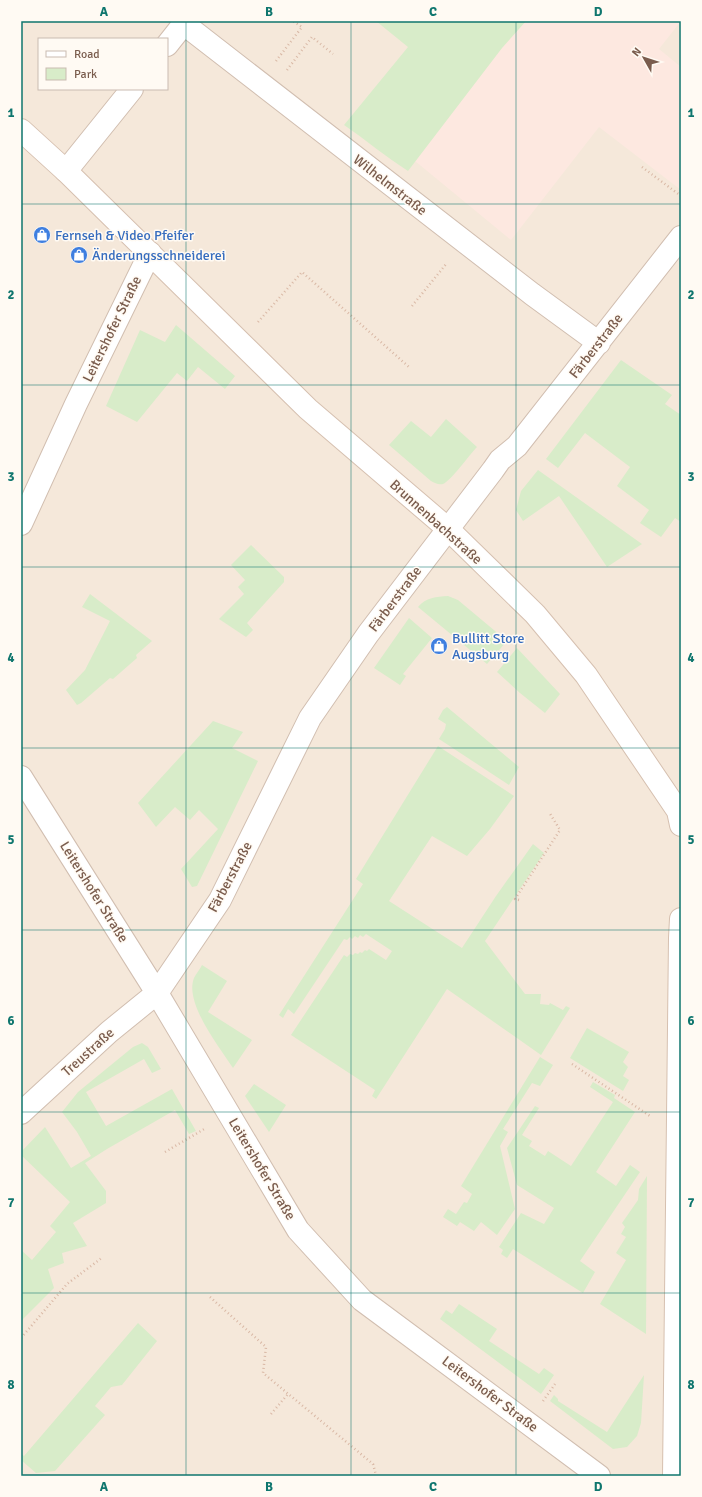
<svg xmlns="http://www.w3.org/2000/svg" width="702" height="1497" font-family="Signika,sans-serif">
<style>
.residential{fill:#f5e8da;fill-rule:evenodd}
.commercial{fill:#fde8e0}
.green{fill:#d8ecc9}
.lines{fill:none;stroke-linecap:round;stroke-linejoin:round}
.street-casing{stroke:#d1beb0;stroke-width:24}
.secondary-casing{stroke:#d6c0b0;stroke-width:24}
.path{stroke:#d9b8a5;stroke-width:2.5;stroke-dasharray:1 3;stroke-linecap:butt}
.street{stroke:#fff;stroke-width:22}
.secondary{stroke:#fff;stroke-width:22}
.grid{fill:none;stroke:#0f766e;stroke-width:1;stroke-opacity:0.55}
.labels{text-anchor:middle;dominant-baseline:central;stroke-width:3;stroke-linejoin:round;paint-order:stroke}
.street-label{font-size:14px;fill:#7a5c4d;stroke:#fffaf3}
.shop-label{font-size:14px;fill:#366cbe;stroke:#fffaf3;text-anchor:start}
.neatline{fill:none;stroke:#0f766e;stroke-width:1.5}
.grid-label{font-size:13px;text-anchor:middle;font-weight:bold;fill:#0f766e}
</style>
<rect width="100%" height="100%" fill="#fdf6ec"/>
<path class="residential" d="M 21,21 L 681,21 L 681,1476 L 21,1476 ZM 39,39 L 167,39 L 167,89 L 39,89 Z"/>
<path class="commercial" d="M 526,21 L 681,21 L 659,49 L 681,67 L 681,190 L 599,127 L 511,240 L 415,161 L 502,48 Z"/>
<path class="green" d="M 376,21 L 526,21 L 502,48 L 408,171 C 386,157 366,140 344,125 L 408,47 Z
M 176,325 L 235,376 L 225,389 L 198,367 L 187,381 L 177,373 L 137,422 L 106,406 L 140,330 L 165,342 Z
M 621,360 L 672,395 L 665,404 L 681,415 L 681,522 L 675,518 L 661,537 L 640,523 L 649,510 L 617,486 L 630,467 L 585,433 L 558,468 L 546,459 Z
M 446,419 L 477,447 C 470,454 451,481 443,484 C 438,485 435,483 431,481 L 389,445 L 411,421 L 431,437 Z
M 538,470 L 642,544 L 607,567 L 559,496 L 523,521 L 516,510 L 521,491 Z
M 251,545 L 284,577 L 284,582 L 247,623 L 253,630 L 246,637 L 219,619 L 244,594 L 238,587 L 245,580 L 231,565 Z
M 90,594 L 152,641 L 136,655 L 137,658 L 113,679 L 110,678 L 81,703 L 77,705 L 66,690 L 85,670 L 110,621 L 82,607 Z
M 448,596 L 458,600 L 507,641 L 487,664 L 418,607 C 426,597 436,597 448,596 Z
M 409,618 L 432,638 L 403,674 L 406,676 L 400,685 L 374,668 Z
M 517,648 L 560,694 L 545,713 L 520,693 L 497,672 Z
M 447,707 L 519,767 L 509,785 L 439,739 L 445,729 L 446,724 L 438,719 L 443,710 Z
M 213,721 L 243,732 L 232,748 L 258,761 L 197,886 L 192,887 L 181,869 L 218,829 L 199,810 L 190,820 L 175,807 L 156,827 L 138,803 Z
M 438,746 L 514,796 L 490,829 L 467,856 L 432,836 L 389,901 L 462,948 L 496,896 L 533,844 L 544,853 L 485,941 L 525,994 L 541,994 L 540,1004 L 549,1005 L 550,1003 L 563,1010 L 566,1006 L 570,1008 L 541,1055 L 447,989 L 376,1099 L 372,1096 L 375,1090 L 291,1035 L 344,955 L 347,957 L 350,954 L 353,955 L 355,953 L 358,954 L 360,952 L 362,953 L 365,950 L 367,951 L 369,949 L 386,960 L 392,951 L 366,934 L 363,937 L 360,935 L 358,938 L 355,936 L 352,939 L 350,937 L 347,940 L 344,939 L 294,1014 L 288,1009 L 283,1018 L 279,1015 L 363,884 L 356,879 Z
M 202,965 L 227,981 L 208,1012 L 252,1040 L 233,1068 C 220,1048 184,1003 194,978 C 196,974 200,969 202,965 Z
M 587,1028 L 629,1052 L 623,1062 L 628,1067 L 623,1076 L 629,1080 L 623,1091 L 570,1058 Z
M 142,1043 L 148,1047 L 161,1069 L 152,1073 L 144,1059 L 86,1092 L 106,1126 L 172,1089 L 196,1131 L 189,1134 L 175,1110 L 107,1149 L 85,1163 L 106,1191 L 106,1203 L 73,1223 L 87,1246 L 62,1253 L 64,1263 L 48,1269 L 54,1288 L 21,1321 L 21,1250 L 32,1260 L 56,1232 L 50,1226 L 70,1202 L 21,1155 L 21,1152 L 45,1127 L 71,1168 L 91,1156 L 77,1132 L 62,1112 L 78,1092 L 133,1047 Z
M 540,1057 L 553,1065 L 540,1086 L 532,1083 L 503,1129 L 508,1132 L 500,1146 L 515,1209 L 497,1235 L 481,1222 L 474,1231 L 460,1222 L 457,1226 L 443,1217 L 448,1209 L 456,1214 L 464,1202 L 467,1203 L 472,1194 L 461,1186 Z
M 593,1082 L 615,1095 L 614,1098 L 635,1112 L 596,1172 L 616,1186 L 630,1165 L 640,1172 L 580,1261 L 595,1272 L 583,1293 L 513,1249 L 507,1258 L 501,1254 L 503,1250 L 499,1247 L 521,1213 L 544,1224 L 554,1208 L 517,1185 L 507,1148 L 535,1106 L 539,1108 L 522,1135 L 532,1141 L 529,1146 L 545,1156 L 548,1151 L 571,1166 L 613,1102 L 590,1087 Z
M 254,1084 L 286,1105 L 269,1132 L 245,1096 Z
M 647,1176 L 646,1334 L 600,1304 L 626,1260 L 616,1253 L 626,1237 L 621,1234 L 625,1227 L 622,1223 L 638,1200 L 639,1189 Z
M 459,1304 L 497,1329 L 489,1341 L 539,1374 L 544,1368 L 554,1375 L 541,1394 L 440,1319 L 446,1310 L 452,1314 Z
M 138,1323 L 157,1341 L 122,1385 L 111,1387 L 95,1406 L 105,1415 L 55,1471 L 36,1473 L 21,1460 L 21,1454 L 24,1456 Z
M 644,1375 L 641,1423 L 637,1436 L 627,1447 L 613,1449 L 550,1401 L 554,1395 L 558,1399 L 558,1401 L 607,1432 Z"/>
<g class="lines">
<g class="street-casing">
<path id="street" d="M 184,24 L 532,294 L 599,343
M 167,45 L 186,21
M 66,171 L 132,89
M 21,524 L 76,404 L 150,253
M 21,777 L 157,993 L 298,1230 L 362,1300 L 599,1476
M 21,1113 L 109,1032 L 157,993 L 220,900 L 310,718 L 368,634 L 493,470 L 500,460 L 517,446 L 681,237"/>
</g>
<g class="secondary-casing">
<path id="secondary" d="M 21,130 L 66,171 L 308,409 L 447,528 L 535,614 L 586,675 L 678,811 L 681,825
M 674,1476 L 680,938 L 681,919"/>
</g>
<path class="path" d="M 276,61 L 302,27 L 293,21
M 287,70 L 312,37 L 333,54
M 642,167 L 681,196
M 412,306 L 447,263
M 258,322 L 302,272 L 409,367
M 519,900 L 515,899 L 560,830 L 549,812
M 572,1064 L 650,1116
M 165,1152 L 206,1128
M 210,1297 L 266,1347 L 263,1373 L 373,1464 L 376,1475
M 21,1338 L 67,1284 L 103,1257
M 543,1401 L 555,1384
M 271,1414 L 288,1394"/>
<use href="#street" class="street"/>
<use href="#secondary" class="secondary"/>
</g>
<path class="grid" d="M 186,21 L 186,1476M 351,21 L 351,1476M 516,21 L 516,1476M 21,204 L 681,204M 21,385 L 681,385M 21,567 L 681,567M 21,748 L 681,748M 21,930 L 681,930M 21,1112 L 681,1112M 21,1293 L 681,1293"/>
<defs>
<g id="shop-disc" transform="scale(0.9)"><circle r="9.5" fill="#3f7fe0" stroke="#fffaf3"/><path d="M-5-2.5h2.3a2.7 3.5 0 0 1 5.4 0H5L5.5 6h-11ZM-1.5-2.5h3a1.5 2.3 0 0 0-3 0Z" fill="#fff"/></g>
</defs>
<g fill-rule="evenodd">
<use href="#shop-disc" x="42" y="235"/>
<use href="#shop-disc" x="79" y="255"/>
<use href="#shop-disc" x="439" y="646"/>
</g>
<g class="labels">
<g class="street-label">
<text transform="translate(390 185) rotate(38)">Wilhelmstraße</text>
<text transform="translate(112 329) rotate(-64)">Leitershofer Straße</text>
<text transform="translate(596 346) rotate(-52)">Färberstraße</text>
<text transform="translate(436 522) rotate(42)">Brunnenbachstraße</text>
<text transform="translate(395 599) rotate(-53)">Färberstraße</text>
<text transform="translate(230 877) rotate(-62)">Färberstraße</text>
<text transform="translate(94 892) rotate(58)">Leitershofer Straße</text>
<text transform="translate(88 1052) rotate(-42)">Treustraße</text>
<text transform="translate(262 1169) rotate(59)">Leitershofer Straße</text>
<text transform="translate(490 1394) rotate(37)">Leitershofer Straße</text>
</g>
<g class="shop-label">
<text x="55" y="235">Fernseh &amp; Video Pfeifer</text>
<text x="92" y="255">Änderungsschneiderei</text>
<text x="452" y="638">Bullitt Store<tspan x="452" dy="16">Augsburg</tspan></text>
</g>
</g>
<rect width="702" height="1497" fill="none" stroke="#fffaf3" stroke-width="44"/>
<rect x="38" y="38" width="130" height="52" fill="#fffaf3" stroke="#cabbb1"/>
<rect x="46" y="51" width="20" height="6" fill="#ffffff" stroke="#cabbb1"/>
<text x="74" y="58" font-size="12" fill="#7a5c4d">Road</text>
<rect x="46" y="68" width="20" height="12" fill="#d8ecc9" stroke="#cabbb1"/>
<text x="74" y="78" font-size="12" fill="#7a5c4d">Park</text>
<g transform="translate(644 58) rotate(309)" stroke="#fffaf3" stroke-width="3" paint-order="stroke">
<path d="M0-3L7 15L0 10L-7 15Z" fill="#7a5c4d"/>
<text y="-6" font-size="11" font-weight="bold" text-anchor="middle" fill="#7a5c4d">N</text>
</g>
<rect x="22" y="22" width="658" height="1453" class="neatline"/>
<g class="grid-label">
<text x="104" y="16">A</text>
<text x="269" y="16">B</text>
<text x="433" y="16">C</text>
<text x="598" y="16">D</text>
<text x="11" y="117">1</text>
<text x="691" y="117">1</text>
<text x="11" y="299">2</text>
<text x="691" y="299">2</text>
<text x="11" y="481">3</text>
<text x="691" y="481">3</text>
<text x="11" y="662">4</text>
<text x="691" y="662">4</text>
<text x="11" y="844">5</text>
<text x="691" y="844">5</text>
<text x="11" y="1025">6</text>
<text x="691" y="1025">6</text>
<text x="11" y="1207">7</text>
<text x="691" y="1207">7</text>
<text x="11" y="1389">8</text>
<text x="691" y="1389">8</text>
<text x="104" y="1491">A</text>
<text x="269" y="1491">B</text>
<text x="433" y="1491">C</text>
<text x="598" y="1491">D</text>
</g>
</svg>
